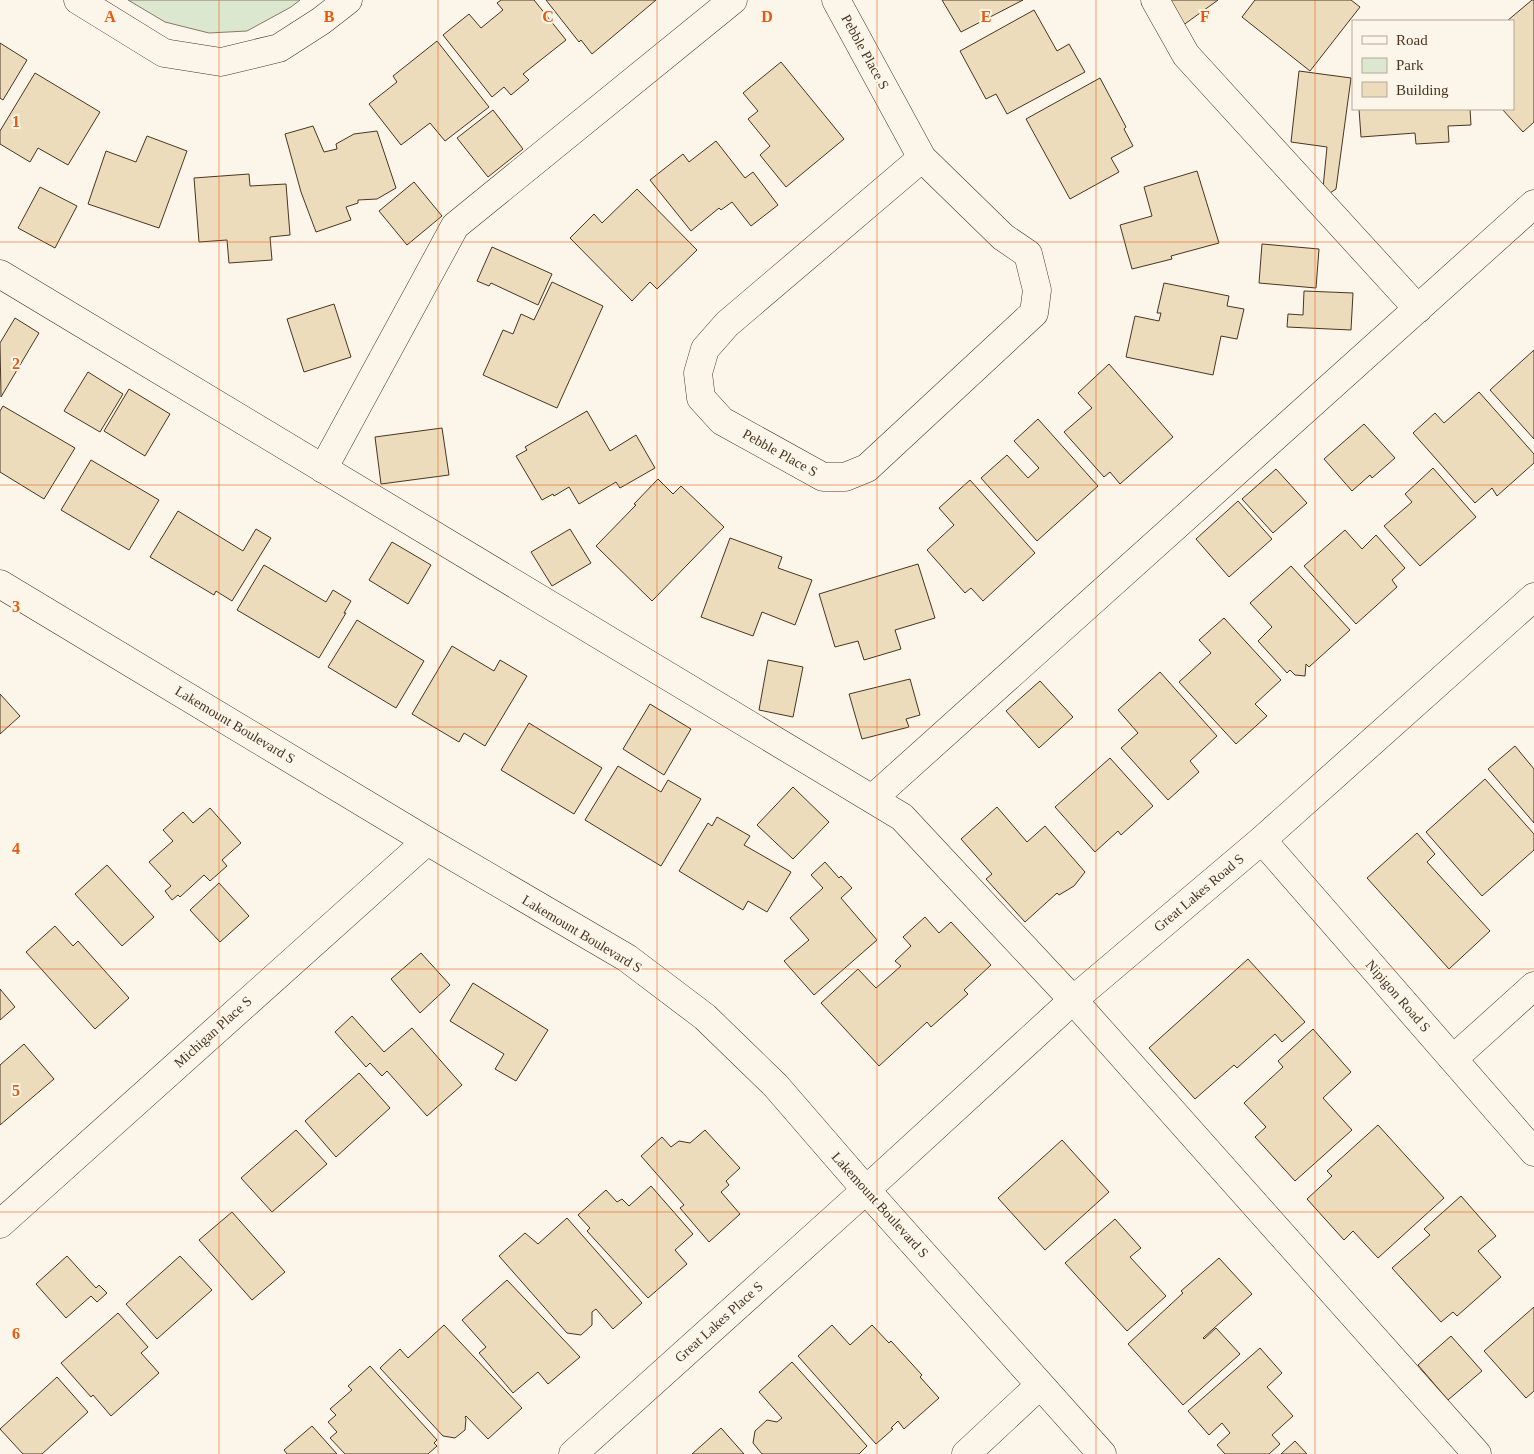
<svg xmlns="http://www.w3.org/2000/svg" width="1534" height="1454" font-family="Georgia,serif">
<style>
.green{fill:#dce7d0;stroke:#887966}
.building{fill:#ecdcbc;stroke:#4a3520}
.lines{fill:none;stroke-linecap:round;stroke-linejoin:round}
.minor-casing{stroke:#4a3520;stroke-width:29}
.minor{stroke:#fbf6e9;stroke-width:28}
.grid{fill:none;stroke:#e8590c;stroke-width:1;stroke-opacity:0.55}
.labels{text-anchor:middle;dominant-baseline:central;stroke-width:4;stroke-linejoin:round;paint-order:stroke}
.street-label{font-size:14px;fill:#4a3520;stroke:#fbf6e9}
.grid-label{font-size:16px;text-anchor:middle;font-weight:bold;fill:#e8590c;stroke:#fbf6e9;stroke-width:4;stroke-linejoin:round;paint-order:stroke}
</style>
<rect width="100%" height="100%" fill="#fbf6e9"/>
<path class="green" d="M 128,0 L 300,0 L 291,7 L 247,31 L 209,33 L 165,22 Z"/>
<path class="building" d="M 501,0 L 534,0 L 566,40 L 523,74 L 529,80 L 511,95 L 504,87 L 492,97 L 443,35 L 469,14 L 481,28 L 503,10 L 497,3 Z
M 546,0 L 656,0 L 592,54 L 581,40 L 579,42 Z
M 942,0 L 1023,0 L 961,32 Z
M 1163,0 L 1218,0 L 1182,26 Z
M 1255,0 L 1351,0 L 1360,7 L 1310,71 L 1242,17 Z
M 1532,0 L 1534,0 L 1534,122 L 1523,132 L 1502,109 L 1513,109 L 1513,21 L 1507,21 Z
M 1034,10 L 1057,51 L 1069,44 L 1085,72 L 1007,114 L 996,94 L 986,99 L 960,51 Z
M 437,41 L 489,107 L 445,141 L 430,123 L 401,145 L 369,104 L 397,82 L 393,76 Z
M 0,43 L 27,60 L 3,100 L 0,98 Z
M 781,62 L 844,139 L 786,187 L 760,155 L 770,146 L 748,119 L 758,111 L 743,93 Z
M 1299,71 L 1351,78 L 1336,189 L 1327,195 L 1323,188 L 1327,147 L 1291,142 Z
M 35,73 L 100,112 L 68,165 L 38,148 L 30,162 L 0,144 L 0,131 Z
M 1100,78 L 1126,127 L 1124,129 L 1133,146 L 1111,158 L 1119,172 L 1070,199 L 1026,119 Z
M 1359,109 L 1470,109 L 1471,125 L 1448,126 L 1449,142 L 1416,144 L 1415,133 L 1361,137 Z
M 493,110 L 523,149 L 488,177 L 457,138 Z
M 313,126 L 324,152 L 337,149 L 336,144 L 354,134 L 377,131 L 396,188 L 377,199 L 358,200 L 358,203 L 346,207 L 351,220 L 316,232 L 301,192 L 285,134 Z
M 147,136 L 187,151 L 159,228 L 88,204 L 106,151 L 136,162 Z
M 716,141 L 745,178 L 753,172 L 778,205 L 751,226 L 732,202 L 721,210 L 719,208 L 691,231 L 650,180 L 683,154 L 689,162 Z
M 1197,171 L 1219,243 L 1171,256 L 1172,259 L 1132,269 L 1120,225 L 1152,216 L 1144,187 Z
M 249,174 L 250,186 L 286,184 L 290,235 L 270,237 L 272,260 L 229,263 L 227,240 L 199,242 L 194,178 Z
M 414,182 L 442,216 L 407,245 L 379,211 Z
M 40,187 L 77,206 L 55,248 L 18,228 Z
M 637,189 L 697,250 L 657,289 L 650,282 L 632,301 L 570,238 L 594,214 L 602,223 Z
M 1262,244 L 1319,249 L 1316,288 L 1259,283 Z
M 492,247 L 552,274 L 538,305 L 491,283 L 489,286 L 477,281 Z
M 552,282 L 603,306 L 557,408 L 483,375 L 503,330 L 513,334 L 521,314 L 534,320 Z
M 1164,283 L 1229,296 L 1227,306 L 1244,309 L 1237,339 L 1221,336 L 1213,375 L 1126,357 L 1135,316 L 1159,321 L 1161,313 L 1157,313 Z
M 1304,291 L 1353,293 L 1351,330 L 1287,327 L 1288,314 L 1303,315 Z
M 334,304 L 351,357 L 304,372 L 287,319 Z
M 15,318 L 39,333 L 1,397 L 0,343 Z
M 1534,350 L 1534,439 L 1490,390 Z
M 1109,364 L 1173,437 L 1120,484 L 1110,472 L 1104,477 L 1064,432 L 1092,408 L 1078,393 Z
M 88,372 L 123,394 L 100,432 L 64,411 Z
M 129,389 L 170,414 L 145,456 L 104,431 Z
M 1479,392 L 1534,454 L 1534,463 L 1497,496 L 1492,488 L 1475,503 L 1413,433 L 1435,413 L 1444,423 Z
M 3,406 L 75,448 L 44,499 L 0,472 L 0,411 Z
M 587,411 L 610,451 L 636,435 L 655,468 L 620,488 L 616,482 L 579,504 L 569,487 L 554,496 L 553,494 L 542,500 L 516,456 L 527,450 L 525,447 Z
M 1038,419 L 1098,486 L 1037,541 L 981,478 L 1007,455 L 1028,478 L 1039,468 L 1014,441 Z
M 1364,424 L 1395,458 L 1372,478 L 1370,475 L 1352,491 L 1324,459 Z
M 442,428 L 449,475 L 381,484 L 375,437 Z
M 91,460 L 159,500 L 129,550 L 61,510 Z
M 1433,468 L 1476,517 L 1420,566 L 1384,526 L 1412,502 L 1405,494 Z
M 1276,469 L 1307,503 L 1273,533 L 1242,499 Z
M 658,479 L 673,494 L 681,486 L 724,527 L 652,601 L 596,546 L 636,505 L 634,504 Z
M 970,480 L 1035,553 L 983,601 L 971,588 L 965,593 L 927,550 L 954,525 L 939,508 Z
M 1238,501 L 1272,539 L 1229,577 L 1196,539 Z
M 178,511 L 243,551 L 256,529 L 271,538 L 232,601 L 216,591 L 214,595 L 150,557 Z
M 570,529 L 591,563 L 552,586 L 531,552 Z
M 1345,530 L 1362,549 L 1376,535 L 1405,568 L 1392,580 L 1397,587 L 1356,624 L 1304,566 Z
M 730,538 L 782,557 L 778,568 L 812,580 L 795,625 L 762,612 L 753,636 L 701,617 Z
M 392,542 L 431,565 L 408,604 L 369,580 Z
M 918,564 L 935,618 L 895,630 L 901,649 L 864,660 L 858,641 L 835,647 L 819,594 Z
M 264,565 L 326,602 L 333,590 L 351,601 L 344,613 L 346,613 L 319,658 L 237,610 Z
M 1291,566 L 1350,630 L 1309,667 L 1306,664 L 1305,676 L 1295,675 L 1290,670 L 1287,673 L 1258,641 L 1272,627 L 1250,603 Z
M 1224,618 L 1281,680 L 1255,704 L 1267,716 L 1236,744 L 1179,682 L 1211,653 L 1199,640 Z
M 357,620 L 424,661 L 396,708 L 328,667 Z
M 452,646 L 494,671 L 500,660 L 527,676 L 485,746 L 464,733 L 459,742 L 412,714 Z
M 768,660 L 803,667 L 793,717 L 759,710 Z
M 1160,672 L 1217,736 L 1190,761 L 1199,772 L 1168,800 L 1121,748 L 1138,733 L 1118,710 Z
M 910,679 L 920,715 L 906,719 L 909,727 L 862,739 L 849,694 Z
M 1040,681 L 1073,717 L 1039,748 L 1006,711 Z
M 0,694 L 20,716 L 0,734 Z
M 650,704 L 691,729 L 664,775 L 623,749 Z
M 529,723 L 602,768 L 574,814 L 501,770 Z
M 1515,746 L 1534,769 L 1534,823 L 1488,769 Z
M 1110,758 L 1153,806 L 1121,835 L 1118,831 L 1095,852 L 1055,807 Z
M 618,766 L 661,792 L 668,780 L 701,799 L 661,866 L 585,820 Z
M 1485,779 L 1534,834 L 1534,850 L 1482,896 L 1426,832 Z
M 793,787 L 829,822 L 793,859 L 757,825 Z
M 997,807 L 1027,842 L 1045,826 L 1085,872 L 1074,886 L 1059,895 L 1057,893 L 1025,922 L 986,879 L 992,874 L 961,839 Z
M 210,808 L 241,843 L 222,860 L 227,866 L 210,881 L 204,875 L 180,897 L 178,895 L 172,900 L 165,891 L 171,886 L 149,862 L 173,841 L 163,830 L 183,812 L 193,823 Z
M 717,817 L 750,836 L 744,845 L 791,872 L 767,912 L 748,901 L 743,910 L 679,871 L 708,823 L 712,826 Z
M 1417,833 L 1435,854 L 1427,862 L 1490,931 L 1449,969 L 1367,878 Z
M 825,862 L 839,878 L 841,876 L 852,888 L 841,898 L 877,940 L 814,995 L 784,961 L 809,940 L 790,918 L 823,888 L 811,875 Z
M 107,865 L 154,917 L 122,946 L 75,894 Z
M 219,883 L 249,916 L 220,942 L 190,910 Z
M 925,917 L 939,933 L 951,922 L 991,965 L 964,990 L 968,994 L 931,1027 L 927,1022 L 879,1066 L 821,1003 L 858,969 L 876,988 L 901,966 L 895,961 L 911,946 L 903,937 Z
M 55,926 L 73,946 L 78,941 L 129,998 L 95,1029 L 26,952 Z
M 421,953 L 450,985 L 420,1013 L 391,979 Z
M 1248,959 L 1305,1022 L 1282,1042 L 1275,1034 L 1237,1068 L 1234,1065 L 1195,1099 L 1149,1048 Z
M 473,983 L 548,1030 L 516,1081 L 495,1069 L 504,1054 L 450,1021 Z
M 0,989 L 15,1007 L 0,1020 Z
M 352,1016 L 384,1052 L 412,1028 L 462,1085 L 427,1116 L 387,1071 L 382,1076 L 370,1063 L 366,1067 L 335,1032 Z
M 1313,1029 L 1351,1072 L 1323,1098 L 1352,1130 L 1295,1181 L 1255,1137 L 1266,1127 L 1244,1103 L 1283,1067 L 1278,1061 Z
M 24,1044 L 54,1079 L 0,1125 L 0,1065 Z
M 359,1073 L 390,1108 L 336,1157 L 305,1121 Z
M 1378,1125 L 1444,1198 L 1378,1258 L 1353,1231 L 1344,1240 L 1307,1199 L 1332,1176 L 1327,1171 Z
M 296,1130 L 327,1164 L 272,1212 L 241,1178 Z
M 705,1130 L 740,1168 L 726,1181 L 729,1185 L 721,1192 L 740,1214 L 709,1242 L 680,1208 L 684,1205 L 641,1156 L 662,1137 L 671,1147 L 679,1141 L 690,1143 Z
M 1062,1140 L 1109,1192 L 1045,1250 L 998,1198 Z
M 651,1186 L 693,1234 L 675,1250 L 687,1264 L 648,1298 L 587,1231 L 590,1228 L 578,1215 L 606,1190 L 617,1202 L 622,1199 L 629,1206 Z
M 1461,1196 L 1496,1236 L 1478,1251 L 1501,1277 L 1457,1316 L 1453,1312 L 1441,1322 L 1392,1268 L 1430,1235 L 1424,1229 Z
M 232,1212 L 285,1272 L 252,1300 L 199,1240 Z
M 567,1218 L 642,1303 L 613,1329 L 596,1309 L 592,1312 L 592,1325 L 581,1335 L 567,1333 L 499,1256 L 525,1233 L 538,1244 Z
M 1115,1219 L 1141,1248 L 1130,1257 L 1166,1296 L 1127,1331 L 1065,1263 Z
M 67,1256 L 96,1288 L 99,1285 L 107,1293 L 97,1302 L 91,1296 L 66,1318 L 36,1284 Z
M 180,1256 L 212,1290 L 157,1339 L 126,1304 Z
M 1219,1258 L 1252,1294 L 1203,1338 L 1204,1339 L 1216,1328 L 1240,1354 L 1183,1405 L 1128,1344 L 1183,1293 L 1181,1291 Z
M 507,1280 L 580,1357 L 548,1384 L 538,1372 L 513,1393 L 479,1353 L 486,1347 L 462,1320 Z
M 1534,1307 L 1534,1391 L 1526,1398 L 1484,1351 Z
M 118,1313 L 148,1347 L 141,1353 L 159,1373 L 111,1416 L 93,1395 L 91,1397 L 61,1363 Z
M 444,1325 L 522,1408 L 488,1439 L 466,1416 L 465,1417 L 466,1419 L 465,1430 L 455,1438 L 443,1436 L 380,1368 L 400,1349 L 408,1358 Z
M 832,1325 L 850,1345 L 872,1325 L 889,1343 L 891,1341 L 922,1375 L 920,1377 L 939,1398 L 904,1429 L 898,1421 L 891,1428 L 893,1429 L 876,1444 L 798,1356 Z
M 1451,1336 L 1482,1371 L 1448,1400 L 1418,1365 Z
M 1260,1348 L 1282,1373 L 1267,1387 L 1293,1416 L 1272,1435 L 1280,1444 L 1269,1454 L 1225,1454 L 1217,1445 L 1230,1433 L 1222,1423 L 1209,1435 L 1188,1411 Z
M 792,1362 L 867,1446 L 859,1454 L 762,1454 L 753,1443 L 755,1431 L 767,1420 L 777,1422 L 782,1418 L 759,1392 Z
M 370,1366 L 437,1440 L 434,1443 L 437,1446 L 428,1454 L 345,1454 L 330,1438 L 337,1432 L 328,1422 L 336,1415 L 330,1409 L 352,1390 L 348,1386 Z
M 57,1377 L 88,1412 L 42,1454 L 23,1454 L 0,1429 Z
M 312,1426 L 337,1454 L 287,1454 L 284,1450 Z
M 721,1428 L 744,1454 L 692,1454 Z
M 1295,1441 L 1307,1454 L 1281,1454 Z"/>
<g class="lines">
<g class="minor-casing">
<path id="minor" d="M 78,0 L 164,53 L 221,62 L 279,48 L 321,21 L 348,0
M 836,0 L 922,158 L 1003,237 L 1028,254 L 1037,290 L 1034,313 L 867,468 L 845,477 L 823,477 L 722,421 L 701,398 L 698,373 L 705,349 L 727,324 L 922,158
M 1155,0 L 1186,55 L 1418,309
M 0,274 L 902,817 L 1073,1000 L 1477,1454
M 323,469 L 455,226 L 733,0
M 0,584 L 427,841 L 627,958 L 705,1017 L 776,1086 L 866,1190 L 1102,1454
M 872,799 L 1534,204
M 1262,840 L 1534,1152
M 1453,1059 L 1534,986
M 0,1224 L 427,841
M 573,1454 L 866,1190 L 1073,1000 L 1262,840 L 1534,597
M 966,1454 L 1040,1385"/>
</g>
<use href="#minor" class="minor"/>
</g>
<path class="grid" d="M 219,0 L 219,1454M 438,0 L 438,1454M 657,0 L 657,1454M 877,0 L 877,1454M 1096,0 L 1096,1454M 1315,0 L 1315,1454M 0,242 L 1534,242M 0,485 L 1534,485M 0,727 L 1534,727M 0,969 L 1534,969M 0,1212 L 1534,1212"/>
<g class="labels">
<g class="street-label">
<text transform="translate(865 52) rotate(61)">Pebble Place S</text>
<text transform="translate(780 453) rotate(29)">Pebble Place S</text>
<text transform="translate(235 725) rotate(31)">Lakemount Boulevard S</text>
<text transform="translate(1199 893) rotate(-40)">Great Lakes Road S</text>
<text transform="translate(582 934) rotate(31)">Lakemount Boulevard S</text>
<text transform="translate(1398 996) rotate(49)">Nipigon Road S</text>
<text transform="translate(213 1032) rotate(-42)">Michigan Place S</text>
<text transform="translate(880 1205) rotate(48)">Lakemount Boulevard S</text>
<text transform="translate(719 1322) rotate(-42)">Great Lakes Place S</text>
</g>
</g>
<g class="grid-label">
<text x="110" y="22">A</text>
<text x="329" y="22">B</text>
<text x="548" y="22">C</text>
<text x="767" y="22">D</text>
<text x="986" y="22">E</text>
<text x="1205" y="22">F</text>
<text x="16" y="127">1</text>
<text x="16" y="369">2</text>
<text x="16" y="612">3</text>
<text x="16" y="854">4</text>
<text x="16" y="1096">5</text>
<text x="16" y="1339">6</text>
</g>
<rect x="1352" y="20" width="162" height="90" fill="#fbf6e9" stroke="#b4a999"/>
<rect x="1362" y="36" width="25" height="8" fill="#fbf6e9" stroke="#b4a999"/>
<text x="1396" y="45" font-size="15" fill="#4a3520">Road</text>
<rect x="1362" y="58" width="25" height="15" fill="#dce7d0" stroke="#b4a999"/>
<text x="1396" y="70" font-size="15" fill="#4a3520">Park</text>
<rect x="1362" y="82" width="25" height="15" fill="#ecdcbc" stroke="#b4a999"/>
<text x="1396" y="95" font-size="15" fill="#4a3520">Building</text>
</svg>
